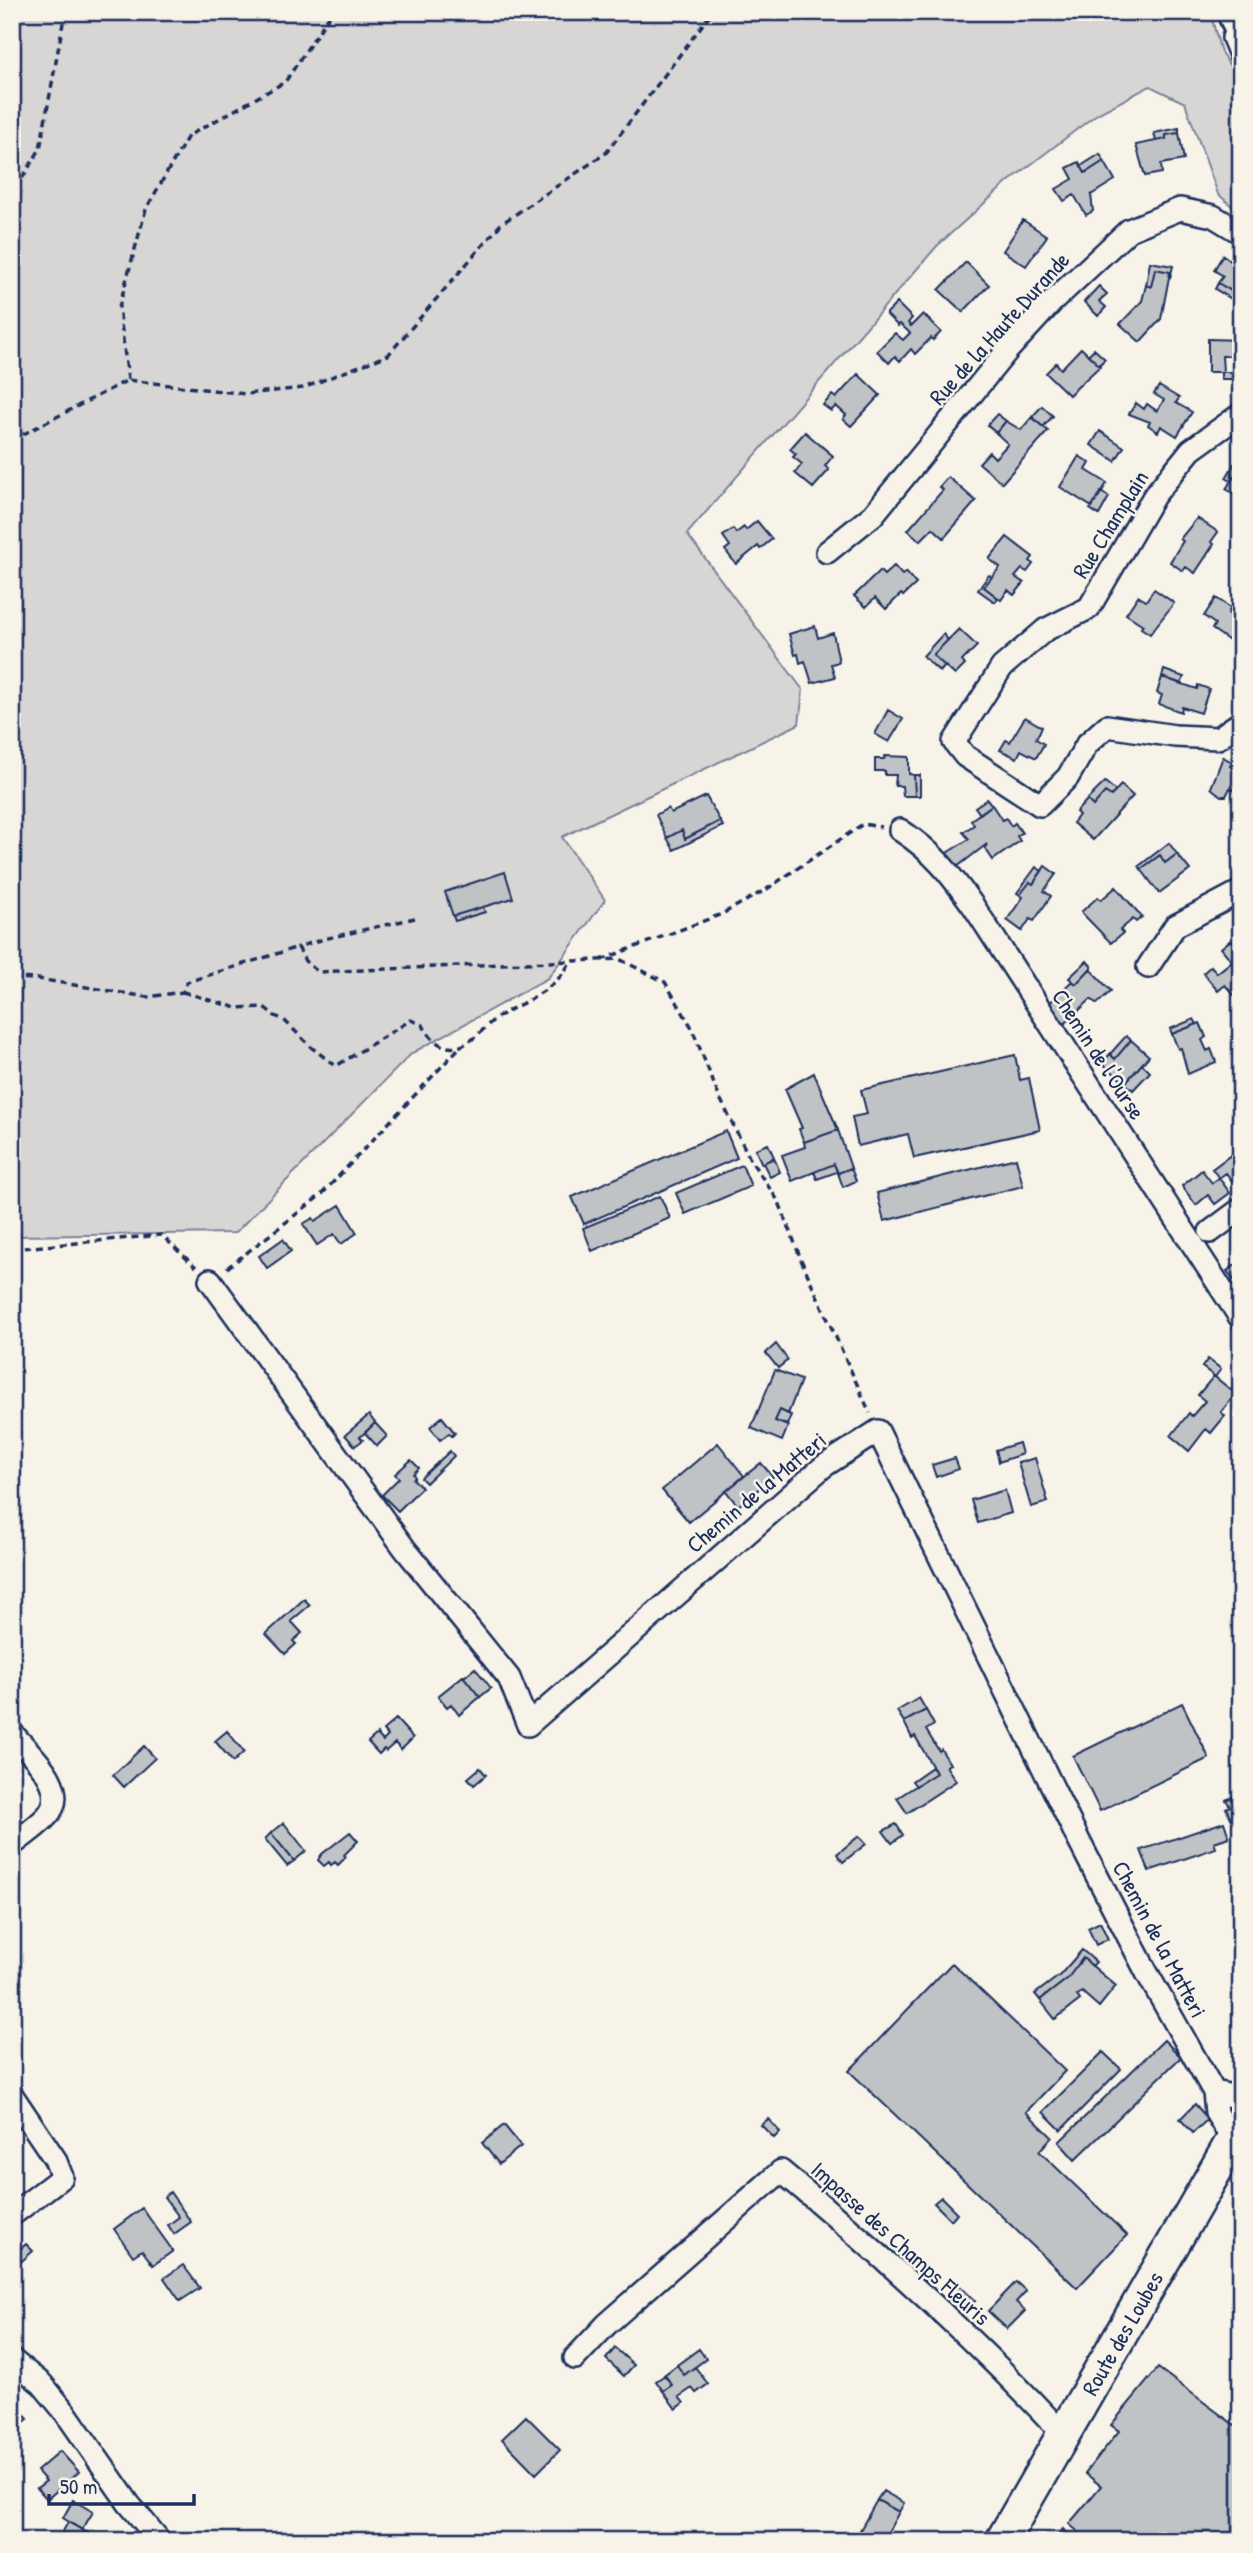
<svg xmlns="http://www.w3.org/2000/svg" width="1253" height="2553" font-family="'Patrick Hand',sans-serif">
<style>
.green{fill:#d7d6d4;stroke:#798299;stroke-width:2}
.building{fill:#c0c3c5;stroke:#1b2f5e;stroke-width:2}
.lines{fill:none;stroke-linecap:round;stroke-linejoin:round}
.service-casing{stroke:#1b2f5e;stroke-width:16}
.minor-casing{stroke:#1b2f5e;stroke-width:26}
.secondary-casing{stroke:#1b2f5e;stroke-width:37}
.path{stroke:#1b2f5e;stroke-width:3.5;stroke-dasharray:7 5;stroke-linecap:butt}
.service{stroke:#f7f3e8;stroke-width:10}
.minor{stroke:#f7f3e8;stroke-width:21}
.secondary{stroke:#f7f3e8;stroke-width:32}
.labels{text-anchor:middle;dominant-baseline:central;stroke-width:5;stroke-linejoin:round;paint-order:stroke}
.street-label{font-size:23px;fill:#1b2f5e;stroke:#f7f3e8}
</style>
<rect width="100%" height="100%" fill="#f7f3e8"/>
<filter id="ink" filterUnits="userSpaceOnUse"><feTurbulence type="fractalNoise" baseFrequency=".0143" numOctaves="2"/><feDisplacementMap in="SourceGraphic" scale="14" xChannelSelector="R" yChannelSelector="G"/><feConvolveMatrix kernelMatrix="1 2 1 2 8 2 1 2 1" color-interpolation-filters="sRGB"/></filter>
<g filter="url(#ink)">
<path class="green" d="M 12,12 L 1210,12 L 1221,52 L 1241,83 L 1241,214 L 1218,194 L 1185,103 L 1150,86 L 1097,114 L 1008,182 L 937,246 L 687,534 L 803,690 L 799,724 L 562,837 L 605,900 L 548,978 L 412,1053 L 235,1233 L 12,1236 Z"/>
<path class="building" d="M 1179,128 L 1179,133 L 1166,135 L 1166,139 L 1156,141 L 1154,133 Z
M 1179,133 L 1184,160 L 1161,164 L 1162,173 L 1145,176 L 1136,145 L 1166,139 L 1166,135 Z
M 1100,154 L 1104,161 L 1085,173 L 1081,166 Z
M 1104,161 L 1115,180 L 1091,195 L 1093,211 L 1086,215 L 1074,195 L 1064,201 L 1056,189 L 1073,179 L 1067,168 L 1079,162 L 1085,173 Z
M 1023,220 L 1047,236 L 1026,266 L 1003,251 Z
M 1223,255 L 1241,269 L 1241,297 L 1218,283 L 1223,276 L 1214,270 Z
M 966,262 L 989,285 L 963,312 L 939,290 Z
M 1150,262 L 1173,266 L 1170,278 L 1170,272 L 1155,269 L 1151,287 L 1146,285 Z
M 1155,269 L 1170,272 L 1161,319 L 1140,342 L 1120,324 L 1142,301 L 1146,285 L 1151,287 Z
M 1218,283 L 1240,296 L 1237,302 L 1215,289 Z
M 1099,286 L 1107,294 L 1099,301 L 1106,307 L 1098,316 L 1084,302 Z
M 897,303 L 912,318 L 908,323 L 911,326 L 923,314 L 941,332 L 933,340 L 931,338 L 915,354 L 911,349 L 900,361 L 895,356 L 889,363 L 877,351 L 895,333 L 903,340 L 910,333 L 900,324 L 898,326 L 886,314 Z
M 1208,339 L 1241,340 L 1241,372 L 1238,372 L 1239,356 L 1222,356 L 1223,372 L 1208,372 Z
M 1081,348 L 1100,366 L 1069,395 L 1046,373 L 1056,363 L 1061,369 Z
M 1094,349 L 1105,359 L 1099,365 L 1088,355 Z
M 1221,372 L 1241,372 L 1241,379 L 1221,379 Z
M 858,374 L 880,395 L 851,426 L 843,419 L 846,415 L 836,406 L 831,411 L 823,405 L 832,395 L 836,398 Z
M 1159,386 L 1179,398 L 1176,403 L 1192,412 L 1177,436 L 1161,426 L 1158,432 L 1148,425 L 1150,422 L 1129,414 L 1136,403 L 1144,409 L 1147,404 L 1157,411 L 1164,400 L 1154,394 Z
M 1042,406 L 1053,416 L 1043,427 L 1032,417 Z
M 997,414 L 1006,421 L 996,433 L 987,425 Z
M 1032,417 L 1048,431 L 1002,483 L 979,463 L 989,452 L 995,458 L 1008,444 L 996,433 L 1006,421 L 1021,430 Z
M 1100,431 L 1124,447 L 1115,461 L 1091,445 Z
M 805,432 L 833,456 L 825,466 L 829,470 L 813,488 L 795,473 L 802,464 L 793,457 L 796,454 L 790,449 Z
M 1079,456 L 1090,463 L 1086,470 L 1107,483 L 1092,507 L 1060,487 Z
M 1239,456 L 1241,466 L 1231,481 L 1226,478 Z
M 1241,466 L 1241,498 L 1226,489 Z
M 948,477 L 976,501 L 944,538 L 933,528 L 920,541 L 908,530 L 943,490 L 939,487 Z
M 1101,492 L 1109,497 L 1099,515 L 1090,509 Z
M 1197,518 L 1218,532 L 1211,542 L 1214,544 L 1195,573 L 1186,567 L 1183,571 L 1170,562 L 1183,541 L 1180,539 Z
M 757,521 L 772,539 L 760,549 L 758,546 L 736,564 L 725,550 L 730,546 L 723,536 L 733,529 L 736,533 L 744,527 L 746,530 Z
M 1007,537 L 1033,557 L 1030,561 L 1033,564 L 1027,572 L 1022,569 L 1015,577 L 1024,583 L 1014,595 L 1008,590 L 1001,600 L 984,587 L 1000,567 L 989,559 Z
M 894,566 L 902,575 L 906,572 L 916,584 L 903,596 L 901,594 L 886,609 L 875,598 L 866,607 L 854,596 L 880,571 L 884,575 Z
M 989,575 L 992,577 L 984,587 L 998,598 L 995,602 L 978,590 Z
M 1154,589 L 1174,603 L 1150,634 L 1141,628 L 1143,625 L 1126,614 L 1138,596 L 1146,601 Z
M 1216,598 L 1231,608 L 1228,613 L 1235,618 L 1237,614 L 1241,616 L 1241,639 L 1237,646 L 1212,629 L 1215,624 L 1204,616 Z
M 815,626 L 818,638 L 833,633 L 839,662 L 831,664 L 835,677 L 812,683 L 805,661 L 800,663 L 798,654 L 795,655 L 789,634 Z
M 959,629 L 977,646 L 962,661 L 965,665 L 955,675 L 933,655 Z
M 943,634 L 948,640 L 933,655 L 945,666 L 940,672 L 923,656 Z
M 1164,670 L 1184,677 L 1181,684 L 1162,677 Z
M 1162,677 L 1197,689 L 1198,685 L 1209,689 L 1201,713 L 1182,707 L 1181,712 L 1159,704 L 1162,695 L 1157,693 Z
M 888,710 L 903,719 L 889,742 L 875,734 Z
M 1025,717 L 1042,727 L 1036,739 L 1044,744 L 1036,758 L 1021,750 L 1017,758 L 1000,750 L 1006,740 L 1010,742 Z
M 885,756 L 909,757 L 909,774 L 914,775 L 915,796 L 903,796 L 902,786 L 895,786 L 896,775 L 885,775 L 885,771 L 875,771 L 875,759 L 884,759 Z
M 1223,757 L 1232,762 L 1230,766 L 1235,769 L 1241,758 L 1241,790 L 1236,792 L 1230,788 L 1226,796 L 1221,796 L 1211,788 Z
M 914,775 L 920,775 L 920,796 L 915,796 Z
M 1105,782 L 1116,791 L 1111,796 L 1105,792 L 1093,806 L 1087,800 Z
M 1121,785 L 1133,796 L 1093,840 L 1073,823 L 1079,815 L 1076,812 L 1087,800 L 1093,806 L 1105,792 L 1111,796 Z
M 706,796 L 720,821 L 685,839 L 682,830 L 667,838 L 656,815 L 668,808 L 671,813 Z
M 987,799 L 992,805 L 980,814 L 975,807 Z
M 992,805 L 1002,820 L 1006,818 L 1011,826 L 1015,823 L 1022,833 L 1017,836 L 1020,841 L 993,860 L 985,848 L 987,844 L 953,870 L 942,856 L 969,839 L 963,832 L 974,825 L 971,820 Z
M 720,821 L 723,826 L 674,850 L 667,838 L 682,830 L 685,839 Z
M 1169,843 L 1177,854 L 1165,863 L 1160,855 L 1141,869 L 1139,866 Z
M 1177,854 L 1190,870 L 1159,893 L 1141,869 L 1160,855 L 1165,863 Z
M 1045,866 L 1056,874 L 1044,891 L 1051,896 L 1034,921 L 1030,919 L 1022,931 L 1007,920 L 1023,897 L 1020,895 L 1030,882 L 1033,884 Z
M 1036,867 L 1042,871 L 1033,884 L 1030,882 L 1020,895 L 1017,893 Z
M 505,872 L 513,898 L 453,916 L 445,892 Z
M 1116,887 L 1142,917 L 1136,922 L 1133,919 L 1120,930 L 1123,933 L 1111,943 L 1081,912 L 1098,897 L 1101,900 Z
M 483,907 L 485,912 L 455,921 L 453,916 Z
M 1231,940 L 1241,952 L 1241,988 L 1234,995 L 1225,985 L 1218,991 L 1203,973 L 1211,966 L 1217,973 L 1232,961 L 1221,948 Z
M 1087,961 L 1092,967 L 1076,984 L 1069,978 Z
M 1090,969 L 1111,991 L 1097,1004 L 1091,999 L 1074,1015 L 1056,996 L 1072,981 L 1076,984 Z
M 1056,996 L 1074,1015 L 1062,1026 L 1048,1005 Z
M 1194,1019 L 1197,1024 L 1172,1034 L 1170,1029 Z
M 1200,1023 L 1206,1037 L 1202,1040 L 1207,1051 L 1211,1049 L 1216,1062 L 1188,1074 L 1181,1048 L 1178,1049 L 1172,1034 Z
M 1126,1036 L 1131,1040 L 1115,1059 L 1110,1054 Z
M 1131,1040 L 1149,1056 L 1125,1083 L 1102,1063 L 1110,1054 L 1115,1059 Z
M 1015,1055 L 1020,1080 L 1029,1078 L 1040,1130 L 914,1158 L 908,1134 L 858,1146 L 852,1117 L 867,1114 L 861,1090 Z
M 1142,1064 L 1150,1072 L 1133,1090 L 1125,1083 Z
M 814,1073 L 838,1130 L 804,1142 L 799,1129 L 802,1128 L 785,1089 Z
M 838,1130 L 851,1168 L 838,1173 L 834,1164 L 792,1181 L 782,1155 L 805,1147 L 804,1142 Z
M 726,1131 L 737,1158 L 584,1224 L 572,1197 Z
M 768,1144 L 774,1157 L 762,1164 L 755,1149 Z
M 1236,1151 L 1241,1158 L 1241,1181 L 1235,1185 L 1226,1173 L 1219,1178 L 1212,1169 Z
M 774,1158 L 780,1172 L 770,1177 L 763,1163 Z
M 1016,1158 L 1023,1186 L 884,1221 L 877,1193 Z
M 834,1164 L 837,1172 L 817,1179 L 814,1172 Z
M 742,1165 L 751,1186 L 685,1214 L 676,1193 Z
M 851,1168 L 856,1181 L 843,1187 L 838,1173 Z
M 1202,1170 L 1212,1183 L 1219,1178 L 1230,1193 L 1215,1204 L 1208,1195 L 1196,1205 L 1182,1186 Z
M 660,1196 L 670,1218 L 592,1251 L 583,1228 Z
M 340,1205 L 357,1233 L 341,1244 L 334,1234 L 317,1245 L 303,1224 L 313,1218 L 315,1221 Z
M 283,1239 L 291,1251 L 267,1268 L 259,1256 Z
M 1241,1261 L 1241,1289 L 1227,1271 Z
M 776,1344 L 788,1360 L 778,1368 L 766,1353 Z
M 1208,1359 L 1221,1369 L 1215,1377 L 1236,1394 L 1221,1412 L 1225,1416 L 1211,1433 L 1206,1429 L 1189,1451 L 1171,1436 L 1189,1413 L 1192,1416 L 1205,1401 L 1198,1395 L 1214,1376 L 1202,1367 Z
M 775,1370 L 801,1380 L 788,1414 L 780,1410 L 775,1421 L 788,1426 L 782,1441 L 751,1428 Z
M 780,1410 L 791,1415 L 787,1425 L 775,1421 Z
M 369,1415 L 375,1423 L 360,1437 L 363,1440 L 355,1446 L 345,1435 Z
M 442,1417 L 455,1433 L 452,1436 L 449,1433 L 440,1440 L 430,1427 Z
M 375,1423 L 387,1436 L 377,1446 L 365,1433 Z
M 718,1443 L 744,1476 L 689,1522 L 662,1490 Z
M 1019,1443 L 1022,1454 L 999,1462 L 996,1450 Z
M 450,1451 L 454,1456 L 426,1483 L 421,1478 Z
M 955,1458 L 959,1469 L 936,1477 L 932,1465 Z
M 1035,1458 L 1048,1502 L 1031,1507 L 1018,1463 Z
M 411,1460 L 419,1468 L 413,1474 L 415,1477 L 413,1479 L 422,1487 L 398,1511 L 382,1495 L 399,1478 L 395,1474 Z
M 761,1463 L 773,1477 L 738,1506 L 726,1491 Z
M 1005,1490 L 1011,1513 L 978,1523 L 971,1500 Z
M 304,1599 L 310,1605 L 291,1621 L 302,1633 L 293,1641 L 296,1644 L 285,1654 L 266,1634 Z
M 475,1668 L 491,1688 L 480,1697 L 464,1677 Z
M 463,1676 L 480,1697 L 459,1715 L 451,1704 L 447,1707 L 438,1696 Z
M 919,1698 L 926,1710 L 904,1722 L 897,1711 Z
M 1182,1703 L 1209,1758 L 1100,1811 L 1073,1756 Z
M 926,1710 L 934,1725 L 926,1730 L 939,1751 L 941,1749 L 950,1764 L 946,1766 L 956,1781 L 907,1813 L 897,1798 L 936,1773 L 915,1736 L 912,1738 L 904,1722 Z
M 396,1719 L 413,1738 L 401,1750 L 395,1743 L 386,1751 L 384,1749 L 379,1754 L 368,1742 L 377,1734 L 383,1741 L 388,1736 L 383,1730 Z
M 227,1731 L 244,1752 L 233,1762 L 215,1741 Z
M 144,1746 L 155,1758 L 124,1787 L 113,1775 Z
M 932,1767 L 936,1773 L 916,1786 L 912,1781 Z
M 480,1768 L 486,1775 L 474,1785 L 468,1778 Z
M 1236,1795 L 1241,1806 L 1241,1813 L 1231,1818 L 1226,1808 L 1230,1806 L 1226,1800 Z
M 1224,1822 L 1229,1837 L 1214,1842 L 1216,1848 L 1149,1871 L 1141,1850 Z
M 284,1823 L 306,1851 L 294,1861 L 271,1833 Z
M 896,1824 L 903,1835 L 892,1843 L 883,1831 Z
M 350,1832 L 358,1841 L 344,1855 L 346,1857 L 338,1865 L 335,1862 L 331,1865 L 329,1862 L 324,1866 L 318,1860 L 322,1854 Z
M 271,1833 L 294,1861 L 287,1866 L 265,1839 Z
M 859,1836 L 866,1844 L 843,1862 L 837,1854 Z
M 1100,1922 L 1108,1939 L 1096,1945 L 1088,1928 Z
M 1082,1950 L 1096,1962 L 1092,1966 L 1083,1958 L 1067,1979 L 1040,2000 L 1035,1994 L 1060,1975 Z
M 1083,1958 L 1116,1986 L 1099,2007 L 1082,1992 L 1077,1996 L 1080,2000 L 1055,2019 L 1040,2000 L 1067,1979 Z
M 952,1963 L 1065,2071 L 1026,2112 L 1052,2137 L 1039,2151 L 1127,2235 L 1077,2288 L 849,2071 Z
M 1164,2040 L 1181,2057 L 1075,2160 L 1059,2142 Z
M 1103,2052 L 1121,2069 L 1061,2130 L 1043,2112 Z
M 1195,2104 L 1208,2119 L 1193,2133 L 1180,2119 Z
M 768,2119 L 780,2132 L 774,2138 L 761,2125 Z
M 504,2125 L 521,2146 L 499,2164 L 482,2143 Z
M 170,2192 L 191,2222 L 174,2234 L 168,2225 L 179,2217 L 164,2197 Z
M 941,2197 L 957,2213 L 951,2220 L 934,2203 Z
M 142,2208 L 173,2251 L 153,2265 L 142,2250 L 133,2256 L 114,2229 Z
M 26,2244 L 33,2251 L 13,2269 L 12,2256 Z
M 183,2265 L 200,2288 L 180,2301 L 164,2278 Z
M 1016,2282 L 1026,2291 L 1016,2302 L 1025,2311 L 1007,2329 L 988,2311 Z
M 958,2284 L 975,2301 L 965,2311 L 948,2294 Z
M 615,2348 L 634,2365 L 624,2376 L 606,2359 Z
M 699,2349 L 706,2359 L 684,2375 L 677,2365 Z
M 677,2365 L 684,2375 L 695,2367 L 708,2384 L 696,2393 L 692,2388 L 679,2397 L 684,2403 L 676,2409 L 663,2391 L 672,2385 L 664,2375 Z
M 1158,2368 L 1241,2430 L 1241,2541 L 1089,2541 L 1069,2524 L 1101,2486 L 1085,2473 L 1119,2431 L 1111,2425 Z
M 665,2375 L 672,2385 L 663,2391 L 656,2381 Z
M 20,2410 L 28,2419 L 12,2432 L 12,2417 Z
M 526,2416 L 560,2450 L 536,2474 L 502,2439 Z
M 60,2451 L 79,2472 L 47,2499 L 37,2488 L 46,2481 L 37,2471 Z
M 883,2491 L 904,2503 L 899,2512 L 877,2500 Z
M 73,2500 L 93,2512 L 82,2530 L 63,2518 Z
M 877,2500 L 899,2512 L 883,2541 L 859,2541 L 855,2539 Z
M 68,2522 L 88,2533 L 84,2541 L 75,2541 L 62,2533 Z
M 1063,2529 L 1077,2541 L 1053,2541 Z"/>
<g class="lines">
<g class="service-casing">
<path id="service" d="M 1222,12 L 1233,38"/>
</g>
<g class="minor-casing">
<path id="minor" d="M 1241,24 L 1233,38 L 1241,57
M 1241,414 L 1191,450 L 1154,496 L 1089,608 L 1045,630 L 1002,667 L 954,742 L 965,756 L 1040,805 L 1068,777 L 1087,744 L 1107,726 L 1175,736 L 1218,738 L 1241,722
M 827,552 L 873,515 L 1007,351 L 1053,301 L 1129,230 L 1180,209 L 1213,216 L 1241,233
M 900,830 C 934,852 951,875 974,907 L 1241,1319
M 1148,967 L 1175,926 L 1241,891
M 1210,1232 L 1241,1209
M 210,1280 L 405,1549 L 509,1678 L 528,1725 L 824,1466 L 878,1431 L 1079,1841 L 1147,1973 L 1214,2092
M 12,1733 C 30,1754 72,1788 47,1816 C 37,1827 23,1836 12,1845
M 12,2095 L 55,2159 L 62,2177 L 12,2215
M 1233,2140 L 1216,2113 L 1214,2092 L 1241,2098
M 575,2358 L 607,2324 L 781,2171 C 880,2253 975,2339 1063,2434
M 12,2360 L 42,2384 L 65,2412 L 129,2504 L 160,2541"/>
</g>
<g class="secondary-casing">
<g id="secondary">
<path id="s1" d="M 1002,2541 L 1241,2126"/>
</g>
</g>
<path class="path" d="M 12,37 L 22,12
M 12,184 L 23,177 L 40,149 L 65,12
M 128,380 L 119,307 L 146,209 L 188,136 L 285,82 L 329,16 L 326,12
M 12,440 L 128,380 L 246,394 L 303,388 L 388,355 L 501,224 L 606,153 L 712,12
M 415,918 L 324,939 L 298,947 L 305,961 L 318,972 L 619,959 L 665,982 L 691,1026 L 718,1094 L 751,1161 L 779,1202 L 802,1262 L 870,1413
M 601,960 L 722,914 L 767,889 L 863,824 L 881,827
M 12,978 L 38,979 L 147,997 L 183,992 L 187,982 L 298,947
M 183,992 L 237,1008 L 264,1007 L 275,1016 L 284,1020 L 311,1047 L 336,1066 L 411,1020 L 423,1025 C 429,1038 441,1050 457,1047 C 471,1045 485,1026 496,1018 C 523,1001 555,992 570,962
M 12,1249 L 161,1235 L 196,1267
M 227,1268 L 321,1195 L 460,1047"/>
<use href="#service" class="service"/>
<use href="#minor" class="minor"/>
<use href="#secondary" class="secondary"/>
</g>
</g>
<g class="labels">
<g class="street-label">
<text transform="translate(999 328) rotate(-48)">Rue de la Haute Durande</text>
<text transform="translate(1110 524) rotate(-58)">Rue Champlain</text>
<text transform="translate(1099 1054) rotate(57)">Chemin de l'Ourse</text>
<text transform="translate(756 1492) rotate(-40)">Chemin de la Matteri</text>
<text transform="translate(1160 1939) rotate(62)">Chemin de la Matteri</text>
<text transform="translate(901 2243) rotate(42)">Impasse des Champs Fleuris</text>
<text stroke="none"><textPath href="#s1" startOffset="240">Route des Loubes</textPath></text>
</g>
</g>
<rect width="1253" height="2553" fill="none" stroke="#f7f3e8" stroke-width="42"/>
<rect x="21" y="21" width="1211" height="2511" fill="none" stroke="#1b2f5e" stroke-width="2.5" filter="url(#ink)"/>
<path d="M49 2494v10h145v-10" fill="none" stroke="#1b2f5e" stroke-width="3.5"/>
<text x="60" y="2494" font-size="21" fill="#1b2f5e" stroke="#f7f3e8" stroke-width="5" paint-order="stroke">50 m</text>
</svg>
